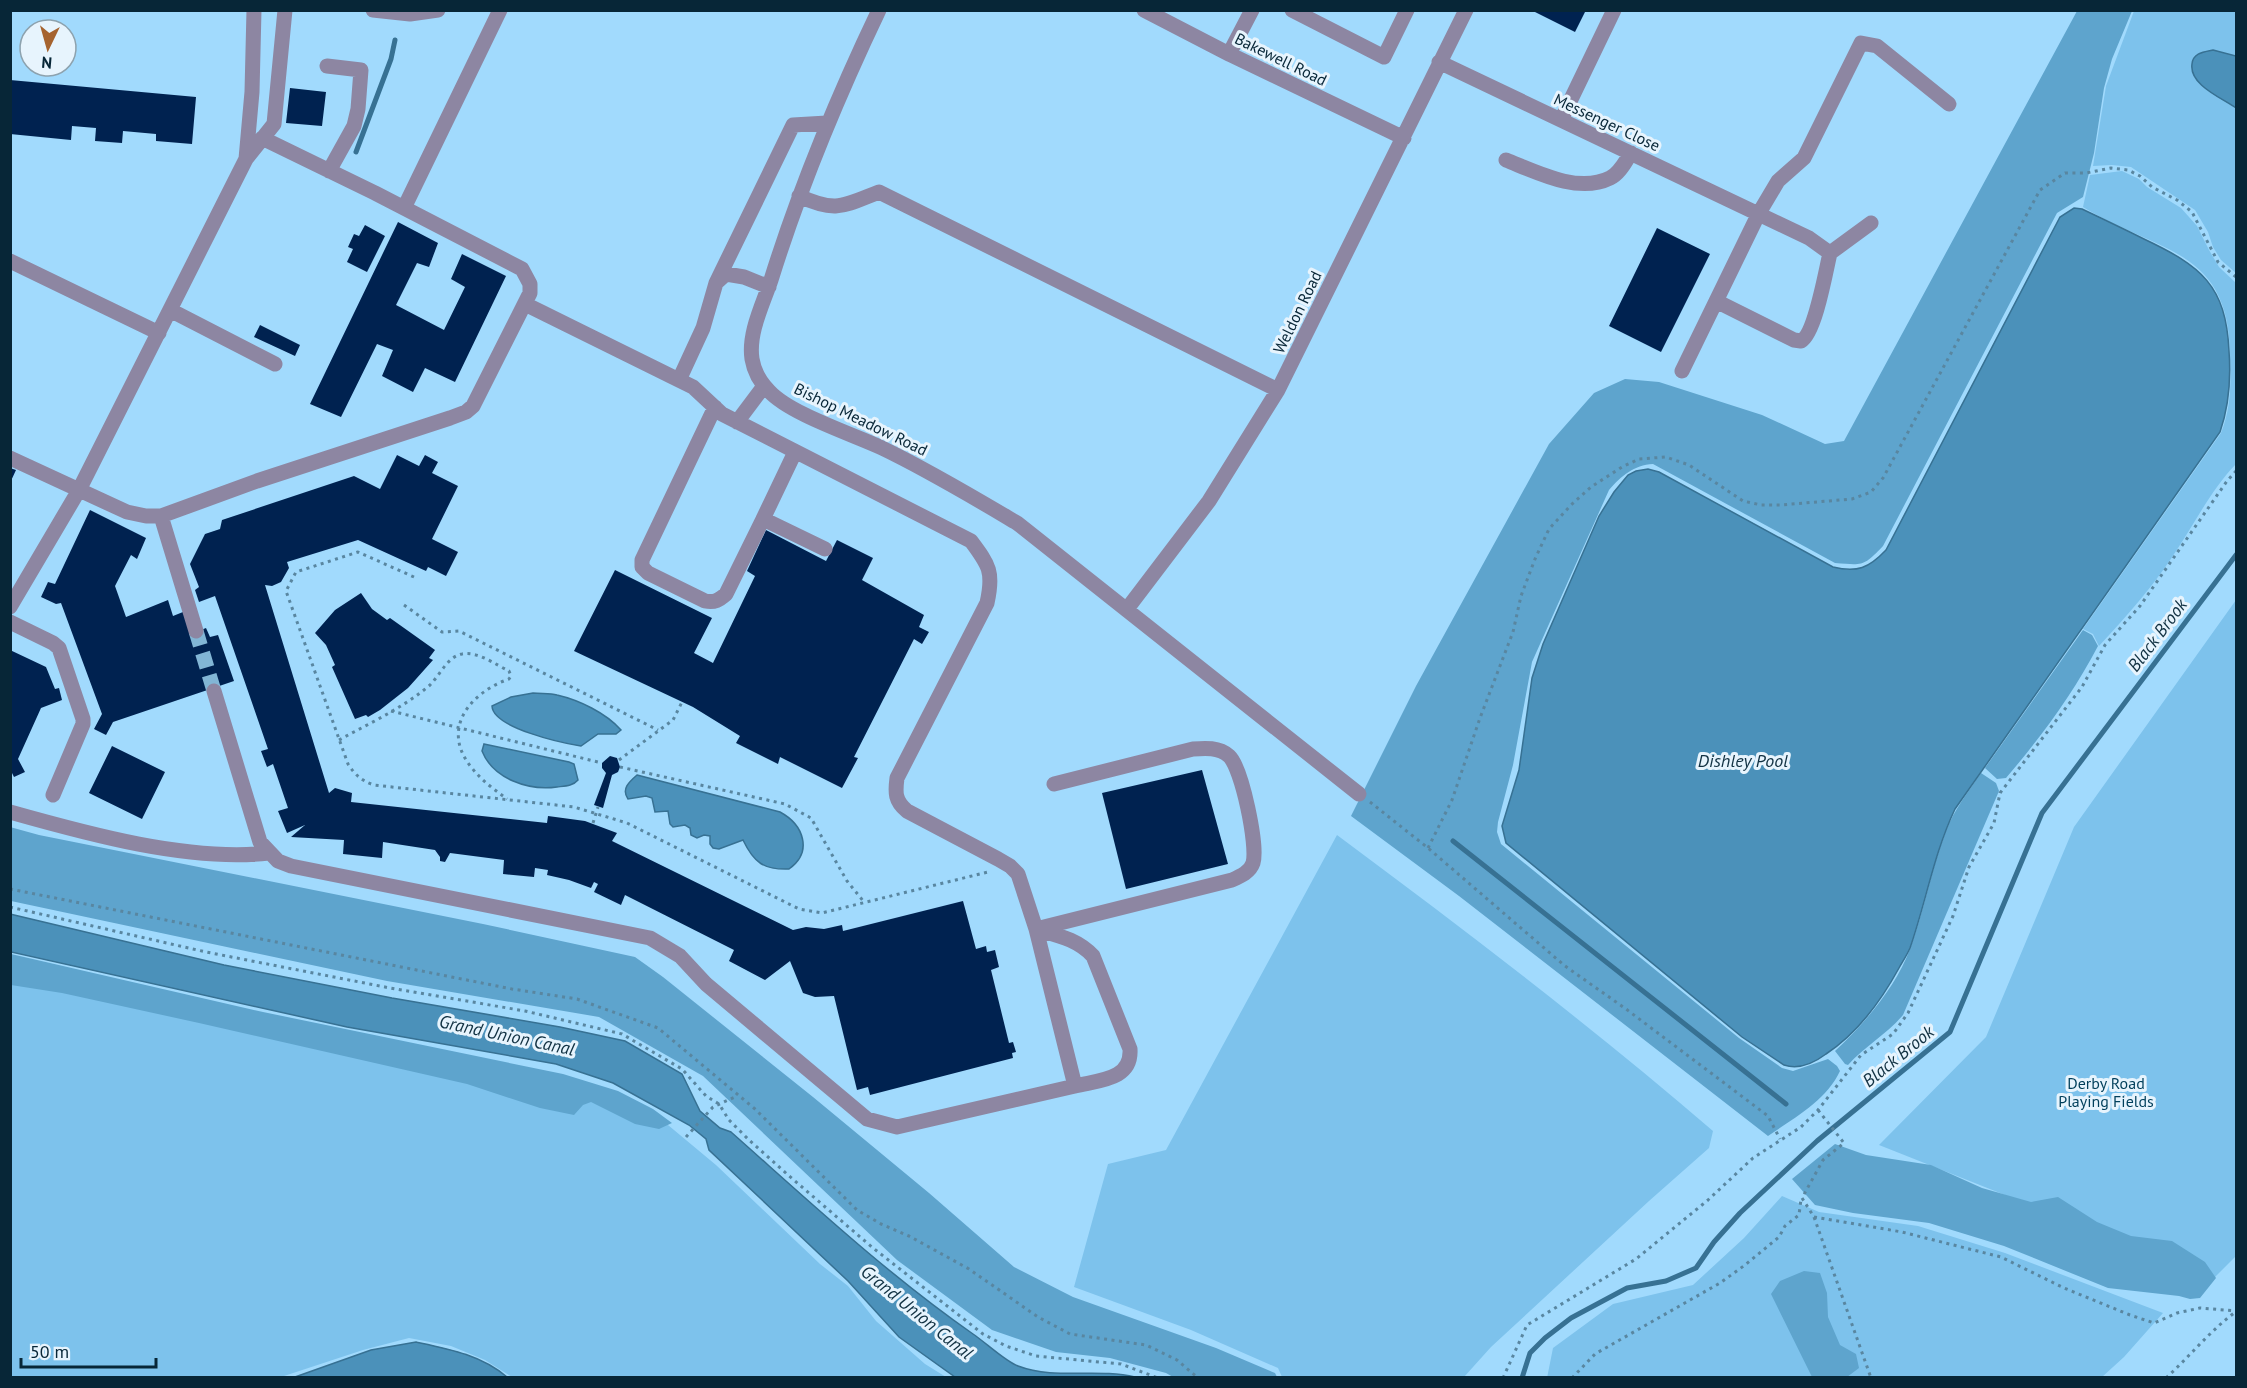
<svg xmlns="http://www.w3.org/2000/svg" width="2247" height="1388" font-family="'PT Sans',sans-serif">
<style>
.green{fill:#7dc2ec}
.forest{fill:#5ea4cd}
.water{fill:#4b91ba;stroke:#377193;stroke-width:1.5}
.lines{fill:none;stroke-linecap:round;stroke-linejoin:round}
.stream{stroke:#377193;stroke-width:5}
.building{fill:#002250}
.minor-tunnel{stroke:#82b6d5;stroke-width:15;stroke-dasharray:15 8;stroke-linecap:butt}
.path{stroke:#5986a0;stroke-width:3;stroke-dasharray:3 4.5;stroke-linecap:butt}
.minor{stroke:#8d86a2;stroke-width:15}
.labels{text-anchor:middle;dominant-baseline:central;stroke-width:6;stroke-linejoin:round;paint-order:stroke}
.street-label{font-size:16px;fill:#072637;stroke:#e7f4fd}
.park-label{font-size:16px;fill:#013f5b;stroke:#e7f4fd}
.water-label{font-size:18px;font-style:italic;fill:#113142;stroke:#e7f4fd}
</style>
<rect width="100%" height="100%" fill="#a1dafd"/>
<path class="green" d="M 2134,11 L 2236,11 L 2236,273 L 2221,260 L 2213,247 L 2208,232 L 2195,210 L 2131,167 L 2112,165 L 2093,166 L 2106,86 Z
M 2122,171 L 2139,179 L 2147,187 L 2181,208 L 2197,226 L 2209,250 L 2219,267 L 2236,283 L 2236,464 C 2212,489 2197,519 2178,548 C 2156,583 2128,615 2099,646 L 2093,634 L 2083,629 L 2221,433 C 2231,408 2231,384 2230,357 C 2230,247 2157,253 2083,207 L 2090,175 Z
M 2236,600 L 2236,1256 L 2214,1278 L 1879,1145 L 1986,1037 L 2074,827 Z
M 1337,835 C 1465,930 1592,1027 1713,1131 L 1709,1148 L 1649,1201 L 1491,1347 L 1464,1377 L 1282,1377 L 1278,1368 L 1191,1330 L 1074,1287 L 1108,1164 L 1166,1150 Z
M 11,957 L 656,1115 L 716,1165 L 820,1264 L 848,1286 L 876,1321 L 925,1364 L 946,1377 L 512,1377 L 485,1360 L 451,1346 L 409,1338 L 363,1350 L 281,1377 L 11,1378 Z
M 1782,1196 L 1819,1212 L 1918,1226 L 2005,1253 L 2163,1313 L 2124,1357 L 2102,1377 L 1547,1378 L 1553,1348 L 1613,1304 L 1693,1285 L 1744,1238 Z"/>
<path class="forest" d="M 2077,11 L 2132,11 L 2112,59 L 2104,88 L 2094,153 L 2083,197 L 2057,213 L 1883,546 C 1863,567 1863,565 1835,563 L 1653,464 C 1634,465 1621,476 1609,490 L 1532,662 L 1513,765 L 1498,822 L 1497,832 L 1501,844 L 1739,1038 L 1782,1068 L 1793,1071 L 1828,1059 L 1837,1066 L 1840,1071 C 1826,1101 1794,1118 1768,1136 L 1459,896 L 1351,816 L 1416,686 L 1549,444 L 1594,393 L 1625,379 L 1659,382 L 1762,415 L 1825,444 L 1844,441 Z
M 2083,630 L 2092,635 L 2098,646 C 2073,694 2041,737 2006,778 L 1997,779 L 1985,768 Z
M 1981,773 L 1996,783 L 1999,791 L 1903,1015 C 1886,1035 1865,1046 1848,1065 L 1845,1064 L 1835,1051 C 1864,1024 1896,987 1910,949 C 1924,911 1931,870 1946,831 C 1954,810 1968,792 1981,773 Z
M 10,827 L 39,835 L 483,924 L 635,957 L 663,977 L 813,1097 L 929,1193 L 1014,1267 L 1073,1297 L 1216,1348 L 1275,1373 L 1277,1377 L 1173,1377 L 1166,1373 L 1110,1358 L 1056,1352 L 992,1330 L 897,1260 L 703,1076 L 599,1017 L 387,981 L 11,901 Z
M 11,954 L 263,1012 L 563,1074 L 618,1091 L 653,1109 L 672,1123 L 659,1129 L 635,1124 L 591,1102 L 583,1105 L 574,1115 L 540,1108 L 467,1084 L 199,1023 L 62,993 L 11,985 Z
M 1835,1144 L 1866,1155 L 1931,1165 L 1982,1188 L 2031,1202 L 2058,1197 L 2097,1222 L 2131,1236 L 2172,1241 L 2205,1262 L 2216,1278 L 2200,1298 L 2190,1299 L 2179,1296 L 2108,1288 L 2004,1246 L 1929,1223 L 1853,1213 L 1815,1205 L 1792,1179 Z
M 1804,1271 L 1820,1273 L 1827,1293 L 1828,1317 L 1840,1345 L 1856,1354 L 1859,1368 L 1847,1377 L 1812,1377 L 1771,1294 L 1780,1281 Z"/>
<path class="water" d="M 2213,50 L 2236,56 L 2236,108 C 2222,98 2189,85 2192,64 C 2193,53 2203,52 2213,50 Z
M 2074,208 L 2082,209 C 2103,219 2124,229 2144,239 C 2201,266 2226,285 2229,351 C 2231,379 2229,406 2220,432 L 1955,809 C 1934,853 1926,902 1910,948 C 1907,955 1903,961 1899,968 C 1881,1001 1858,1033 1826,1054 C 1814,1063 1799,1070 1784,1065 L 1742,1037 L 1506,843 L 1502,826 L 1519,770 L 1532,678 L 1543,644 L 1599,516 L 1614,492 L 1628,475 L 1636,471 L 1648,469 L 1659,472 L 1833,567 C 1857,573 1869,568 1886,550 L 2060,217 Z
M 533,693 C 541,694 550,693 557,695 C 579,700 606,713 621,730 L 616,734 L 598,734 L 581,746 C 562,743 493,728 492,706 L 511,697 Z
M 484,744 L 569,762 L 574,764 L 578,780 C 573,786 565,786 557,787 C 529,791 493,779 482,751 Z
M 637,775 L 780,812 C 804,825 813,852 789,869 C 764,870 754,863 743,840 L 719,849 L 713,848 L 710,844 L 710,836 L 704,835 L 697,838 L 691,835 L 690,828 L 685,825 L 673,827 L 670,824 L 668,811 L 655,812 L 652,798 L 646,796 L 628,799 C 621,789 629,782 637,775 Z
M 10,914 L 224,965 L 392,998 L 560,1027 L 625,1041 L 682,1074 L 700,1111 L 720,1128 L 731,1132 C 810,1202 887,1274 973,1334 C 985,1342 1006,1362 1018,1366 C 1055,1380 1097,1368 1135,1377 L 955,1377 L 899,1337 L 848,1281 L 709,1150 L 706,1139 L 689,1125 L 613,1083 L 556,1064 L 347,1027 L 11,952 Z
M 416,1342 C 449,1349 481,1355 507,1377 L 295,1377 L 371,1350 Z"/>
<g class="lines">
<path class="stream" d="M 356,152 L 391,59 L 395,40
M 1453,841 L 1786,1104
M 1522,1378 L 1530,1353 L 1545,1338 L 1571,1318 L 1627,1288 L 1666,1281 L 1696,1268 L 1714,1242 L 1740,1213 L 1817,1141 L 1950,1032 L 2042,813 L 2236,555"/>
</g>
<path class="building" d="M 1531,10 L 1586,10 L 1575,32 Z
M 10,80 L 196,97 L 192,144 L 156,141 L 156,134 L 123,131 L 122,143 L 95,141 L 96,128 L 72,126 L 71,140 L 10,134 Z
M 290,88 L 326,92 L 322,126 L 286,123 Z
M 398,222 L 438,243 L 429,267 L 417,263 L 396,305 L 444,330 L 465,287 L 451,279 L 462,254 L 506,276 L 455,382 L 425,368 L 413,392 L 382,376 L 393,350 L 377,344 L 341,417 L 310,404 Z
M 365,225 L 385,236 L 367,272 L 347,262 L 353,249 L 348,247 L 354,234 L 359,236 Z
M 1657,228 L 1710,254 L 1661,352 L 1609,326 Z
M 260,325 L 300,345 L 295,356 L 254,337 Z
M 397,455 L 419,466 L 425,455 L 438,462 L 432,473 L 458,486 L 432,539 L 458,552 L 446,576 L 428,567 L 426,571 L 358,540 L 287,562 L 289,568 L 281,582 L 272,586 L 265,585 L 329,793 L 335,788 L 352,793 L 351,802 L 547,823 L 548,816 L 585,821 L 617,833 L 612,841 L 793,930 L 806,927 L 824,929 L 842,925 L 843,931 L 963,901 L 976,949 L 986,946 L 987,952 L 995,950 L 999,967 L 991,970 L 1009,1043 L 1013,1042 L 1016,1052 L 1012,1053 L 1013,1058 L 870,1095 L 868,1087 L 857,1090 L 834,996 L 815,997 L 803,993 L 790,961 L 765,980 L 729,961 L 734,950 L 625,895 L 621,905 L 594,892 L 598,884 L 594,882 L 591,888 L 569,880 L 547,875 L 548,870 L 535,868 L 534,877 L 503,874 L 504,860 L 450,853 L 445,862 L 440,861 L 440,857 L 435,850 L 383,842 L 382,858 L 343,854 L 344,840 L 291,837 L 305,825 L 287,833 L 278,811 L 288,808 L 273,764 L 267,767 L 261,751 L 268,749 L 215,596 L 199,602 L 195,590 L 199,587 L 190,564 L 205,534 L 220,529 L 222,520 L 354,476 L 380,489 Z
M 10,468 L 16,470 L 10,483 Z
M 90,510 L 146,538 L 137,559 L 131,555 L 115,586 L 126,617 L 168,600 L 173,616 L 183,612 L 191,634 L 206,628 L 210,637 L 218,635 L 234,681 L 113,722 L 106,735 L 94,729 L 102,714 L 61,603 L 56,604 L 41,597 L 48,582 L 55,584 Z
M 766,530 L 826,561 L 837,540 L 873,558 L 862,580 L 924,615 L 919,627 L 929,632 L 922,644 L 914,639 L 854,757 L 858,758 L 842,788 L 780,757 L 778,764 L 736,743 L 740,736 L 693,707 L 574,651 L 615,570 L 712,618 L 694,653 L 713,663 L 755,576 L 747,571 Z
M 361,593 L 372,609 L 387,620 L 390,618 L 435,650 L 429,658 L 433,660 L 408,688 L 380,710 L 368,717 L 366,715 L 355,719 L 332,667 L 335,665 L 326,645 L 315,633 L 335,610 Z
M 10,650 L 46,667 L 55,689 L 59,688 L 62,700 L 41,708 L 18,759 L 25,772 L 14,777 L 10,769 Z
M 112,746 L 165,772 L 142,819 L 89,793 Z
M 610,756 L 617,758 L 620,767 L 618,772 L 612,775 L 603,808 L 594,805 L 606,773 L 602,768 L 602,763 Z
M 1202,770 L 1228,864 L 1126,889 L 1102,793 Z"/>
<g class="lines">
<path class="minor-tunnel" d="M 196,631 L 214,691"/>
<path class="path" d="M 414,577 L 358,552 L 296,572 L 286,591 L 348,764 C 355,775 362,781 374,785 L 574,807 L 627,823 L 799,909 L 822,913 L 988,872
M 404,605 L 442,632 L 459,631 L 658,730
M 391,711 L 602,763
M 339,740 C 370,723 403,708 430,685 C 440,675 448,656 462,654 C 478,651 496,665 509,671 L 511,676 L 509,679 C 469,693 440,730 472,768 C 482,781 495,790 507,799
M 619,760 L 673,720 L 682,702
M 620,767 L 785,804 L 811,818 L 847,881 L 864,902
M 1370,802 L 1428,848 L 1565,966 L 1626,1009 L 1768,1116 L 1780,1139
M 593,823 L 598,807
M 1428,848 L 1452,800 L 1480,718 L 1513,632 L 1521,596 L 1535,559 L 1549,529 L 1571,505 L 1591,487 L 1622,467 L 1639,459 L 1666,457 L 1689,465 L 1743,501 L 1761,505 L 1780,505 L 1852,499 L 1871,492 L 1883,478 L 2040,190 L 2065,173 L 2086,173 L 2111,168 L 2128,170 L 2140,176 L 2152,187 L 2177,200 L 2192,212 L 2218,262 L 2236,277
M 10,889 L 512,989 L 577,999 L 658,1028 L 755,1109 L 857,1210 L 881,1224 L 909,1236 L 969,1269 L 1038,1317 L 1070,1334 L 1146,1345 L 1177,1360 L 1198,1378
M 10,907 L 206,952 L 390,988 L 525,1011 L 622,1034 L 682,1069 L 706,1096 L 719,1104 L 729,1120 L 749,1140 L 788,1175 L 873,1248 L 983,1334 L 1006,1346 L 1036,1356 L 1121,1364 L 1158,1378
M 1818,1110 L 1844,1143 L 1823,1160 L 1802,1198 L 1814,1217 L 1871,1378
M 686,1137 L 713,1107 L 737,1096
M 1814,1217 L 1902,1232 L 2001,1257 L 2064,1288 L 2130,1315 L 2154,1323 L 2177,1313 L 2200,1308 L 2236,1311
M 1503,1378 L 1527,1325 L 1636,1259 L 1708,1200 L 1753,1158 L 1801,1127 L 1818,1110 L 1861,1055 L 1893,1034 L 1908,1013 L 1953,916 L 1969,867 L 1994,823 L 2000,793 L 2082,687 L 2105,645 L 2140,606 L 2227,481 L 2236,471
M 1572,1378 L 1595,1354 L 1720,1283 L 1745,1265 L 1779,1237 L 1785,1226 L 1799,1215 L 1801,1199
M 2166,1378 C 2189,1357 2209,1332 2234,1313"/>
<path class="minor" d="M 373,10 L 410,14 L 438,10
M 879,10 C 837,98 800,187 771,280 C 763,304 748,333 752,359 C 754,371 760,382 769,391 C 790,414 852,434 882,448 C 928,470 973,497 1017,523 L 1359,794
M 1144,10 L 1229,54 L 1404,138
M 1292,10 L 1384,57 L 1407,10
M 1229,54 L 1252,10
M 1439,62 L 1809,238 L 1830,253 C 1826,270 1815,334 1801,341 L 1794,340 L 1716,301
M 327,66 L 361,70 L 358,109 L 354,126 L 329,171
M 1561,120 L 1614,10
M 246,159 L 252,92 L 254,10
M 1506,160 C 1536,172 1578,194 1610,178 C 1620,173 1625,162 1631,153
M 799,196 C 836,213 843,206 879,192 L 1278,390
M 404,208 L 500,10
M 1830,253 L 1871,223
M 10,261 L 159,333
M 716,283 L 793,125 L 827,123
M 170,310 L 275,364
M 1682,371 L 1759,213 L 1778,181 L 1804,158 L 1861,43 L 1877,46 L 1949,104
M 679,380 L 703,328 L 716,283 L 726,274 L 744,277 L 769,287
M 715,407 L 642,560 L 642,567 L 648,573 L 705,601 C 715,603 719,600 726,594 L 763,519
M 737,422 L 764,386
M 795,452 L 763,519 L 825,549
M 10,458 L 127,512 L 146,516 L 161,516 L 257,481 L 450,418 L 466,412 L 473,406 L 530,293 L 530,284 L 522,269 L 375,193 L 262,138
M 161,516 L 196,631
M 10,607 L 79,490 L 246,159 L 274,124 L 285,10
M 1127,609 L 1209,501 L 1278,390 L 1466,10
M 10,622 L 53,643 L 59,648 L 83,719 L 83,724 L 53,795
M 214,691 L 260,842 L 278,861 L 291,866 L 650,938 L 680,956 L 706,984 L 867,1119 L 897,1127 L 1075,1086 L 1036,929 L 1018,874 L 1010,866 L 998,859 L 907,811 C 895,801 895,793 897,778 L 987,603 C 994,572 989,565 971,541 L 722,414 L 693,387 L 525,304
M 10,812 C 88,834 189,862 269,853
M 1036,929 L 1232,880 C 1241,876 1250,872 1253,863 C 1258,846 1242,768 1229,756 C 1219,747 1205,748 1193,749 L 1054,784
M 1039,930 C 1060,936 1078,940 1093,956 L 1130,1049 C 1132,1080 1099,1080 1075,1086"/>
</g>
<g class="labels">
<g class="street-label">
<text transform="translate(1281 59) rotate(26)">Bakewell Road</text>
<text transform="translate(1607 122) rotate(25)">Messenger Close</text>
<text transform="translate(1297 312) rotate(-64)">Weldon Road</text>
<text transform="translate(861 419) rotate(26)">Bishop Meadow Road</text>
</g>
<g class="park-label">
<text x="2106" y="1083">Derby Road<tspan x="2106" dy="18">Playing Fields</tspan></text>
</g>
<g class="water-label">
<text transform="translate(2157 635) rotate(-53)">Black Brook</text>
<text x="1743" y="760">Dishley Pool</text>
<text transform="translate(507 1035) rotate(12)">Grand Union Canal</text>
<text transform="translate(1898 1056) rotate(-39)">Black Brook</text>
<text transform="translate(917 1312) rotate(39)">Grand Union Canal</text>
</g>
</g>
<rect width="2247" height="1388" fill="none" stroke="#072637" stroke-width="24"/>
<g transform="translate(48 48) rotate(185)"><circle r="28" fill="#e7f4fd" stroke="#8da2ae" stroke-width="1.5"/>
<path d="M0-4.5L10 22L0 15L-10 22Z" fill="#a5632f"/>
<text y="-9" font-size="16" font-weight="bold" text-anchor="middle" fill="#072637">N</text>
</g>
<path d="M21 1358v9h135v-9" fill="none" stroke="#072637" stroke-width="3"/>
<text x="30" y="1358" font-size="18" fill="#072637" stroke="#e7f4fd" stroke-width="4.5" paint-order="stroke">50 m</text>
</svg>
